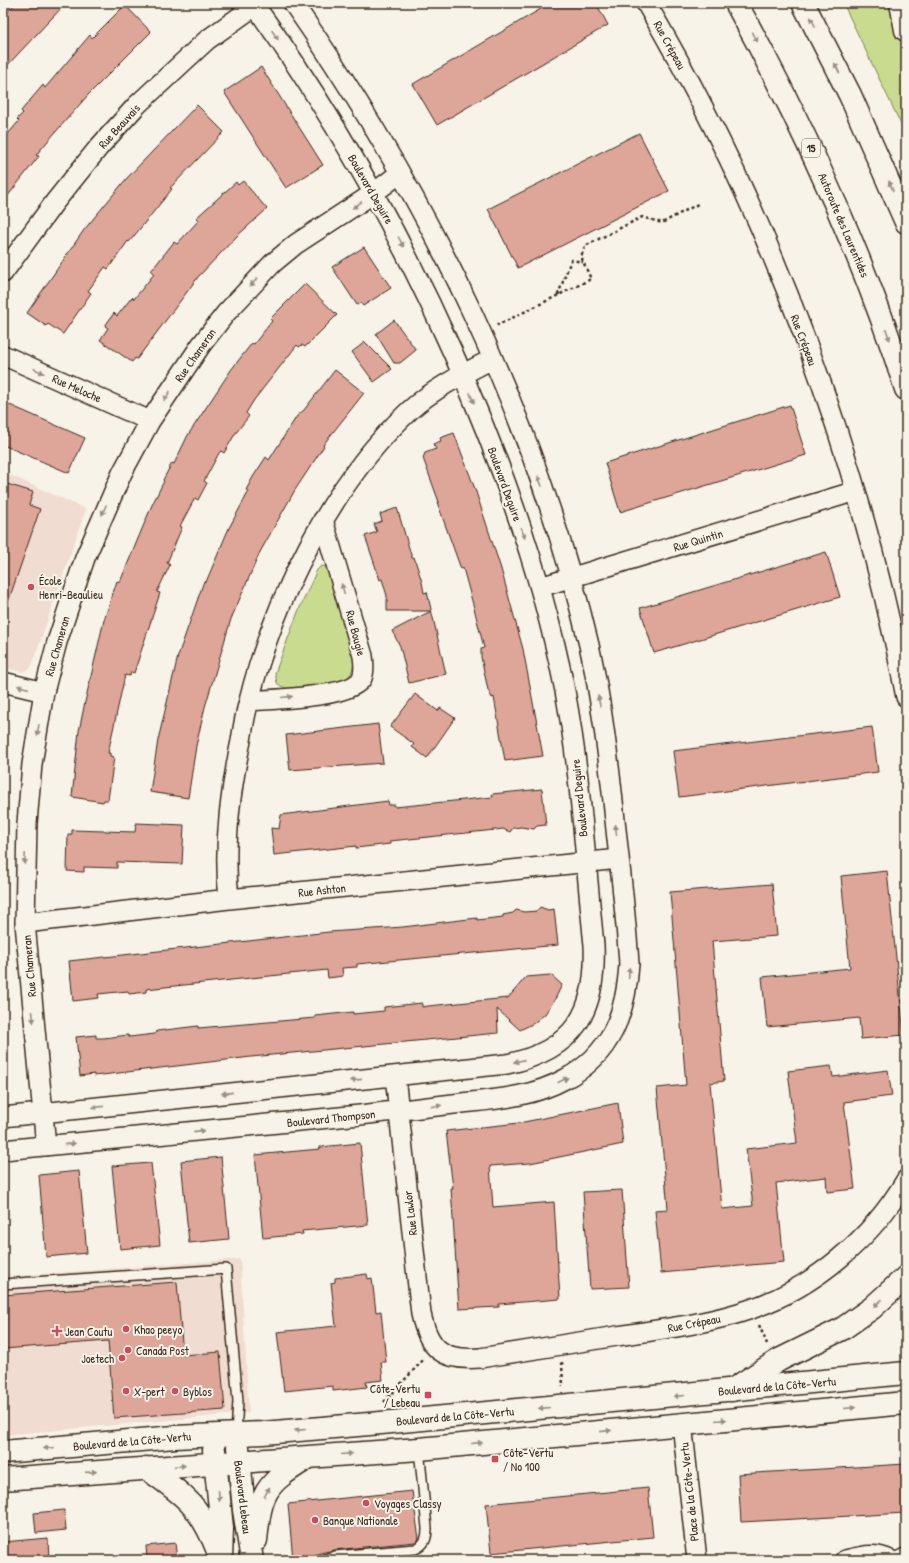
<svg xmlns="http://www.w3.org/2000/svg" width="909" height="1563" font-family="'Patrick Hand',sans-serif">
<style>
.built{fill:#f0dcd0}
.green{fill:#c8db8f;stroke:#828256}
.building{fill:#dea698;stroke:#3b2a1e}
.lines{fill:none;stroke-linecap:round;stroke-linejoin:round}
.lane-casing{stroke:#3b2a1e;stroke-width:12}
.street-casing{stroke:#3b2a1e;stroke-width:22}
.secondary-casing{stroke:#3b2a1e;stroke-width:25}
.highway-casing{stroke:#3b2a1e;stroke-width:25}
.path{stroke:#3b2a1e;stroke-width:2.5;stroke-dasharray:3 3;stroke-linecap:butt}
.lane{stroke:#f7f3e8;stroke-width:9}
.street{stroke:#f7f3e8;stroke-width:19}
.secondary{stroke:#f7f3e8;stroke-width:22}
.highway{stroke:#f7f3e8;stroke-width:22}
.oneway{fill:#998e83}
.poi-dot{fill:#d1495b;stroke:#f7f3e8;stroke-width:1.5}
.labels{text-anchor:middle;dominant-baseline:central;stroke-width:4;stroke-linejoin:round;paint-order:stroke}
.shield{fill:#f7f3e8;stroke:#73665b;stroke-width:1}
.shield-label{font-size:11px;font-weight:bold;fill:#3b2a1e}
.street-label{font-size:12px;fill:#3b2a1e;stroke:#f7f3e8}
.poi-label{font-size:12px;fill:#3b2a1e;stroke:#f7f3e8;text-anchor:start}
</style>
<rect width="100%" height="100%" fill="#f7f3e8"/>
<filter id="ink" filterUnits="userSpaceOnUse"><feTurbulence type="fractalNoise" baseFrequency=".025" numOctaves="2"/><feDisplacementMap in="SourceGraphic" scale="8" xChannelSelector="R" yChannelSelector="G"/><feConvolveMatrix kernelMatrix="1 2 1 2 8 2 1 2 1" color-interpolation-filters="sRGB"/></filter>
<g filter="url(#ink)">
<path class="built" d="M 3,472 L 86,509 L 32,665 L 30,669 L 22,672 L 3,667 Z
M 240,1259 L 249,1413 L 3,1435 L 3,1277 Z"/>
<path class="green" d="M 843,3 L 892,3 L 906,55 L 906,135 Z
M 321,566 L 328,567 C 337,596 351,630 354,659 C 354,665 353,671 349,676 C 340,685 326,685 314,687 C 303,689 285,692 277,683 L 275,673 L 298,612 L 317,570 Z"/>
<path class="building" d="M 16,3 L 66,3 L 3,70 L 3,16 Z
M 551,3 L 596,3 L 608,25 L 437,125 L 413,84 Z
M 125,5 L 151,32 L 88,95 L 53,135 L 36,155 L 39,156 L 3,202 L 3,140 L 19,121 L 17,119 L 23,113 L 21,111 L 43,85 L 45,88 L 90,35 L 92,38 Z
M 261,67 L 323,165 L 286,188 L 224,92 Z
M 197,105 L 224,132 L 170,188 L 172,189 L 134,236 L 129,242 L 128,241 L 108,269 L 105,267 L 88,291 L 91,293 L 63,334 L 48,324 L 46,326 L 27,313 L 84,230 L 127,178 Z
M 639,133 L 669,191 L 518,268 L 488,209 Z
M 243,181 L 267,209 L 237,236 L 198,277 L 137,359 L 135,358 L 132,362 L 100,340 L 108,328 L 105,326 L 114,313 L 117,316 L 132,297 L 134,299 L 154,274 L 151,271 L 174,242 L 177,244 L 199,220 L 196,218 L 236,182 L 238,185 Z
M 364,247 L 391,288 L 363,306 L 361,303 L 357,305 L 332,267 Z
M 305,284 L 337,315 L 305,347 L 302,345 L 299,347 L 297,345 L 254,400 L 246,413 L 249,416 L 235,434 L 224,453 L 221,451 L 219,453 L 204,481 L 207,483 L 198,500 L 195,498 L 180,526 L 182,527 L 167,563 L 170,565 L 157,592 L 160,593 L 134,673 L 131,672 L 130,676 L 125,675 L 108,753 L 110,753 L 110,756 L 114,757 L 108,800 L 104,800 L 103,802 L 72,797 L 79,731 L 85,702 L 104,620 L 117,581 L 120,582 L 152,505 L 164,481 L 163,480 L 172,463 L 174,464 L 188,435 L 231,370 L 252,343 L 254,344 L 272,321 L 270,319 Z
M 394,320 L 416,350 L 400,363 L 394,363 L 376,334 Z
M 365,342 L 392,369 L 374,382 L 352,352 Z
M 335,370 L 364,393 L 323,445 L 324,446 L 295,490 L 260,552 L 231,619 L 205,707 L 196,746 L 188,798 L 150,792 L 158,740 L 178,656 L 204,581 L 206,582 L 229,528 L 249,491 L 246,490 L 253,477 L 266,457 L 269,460 L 297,416 L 304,410 Z
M 3,402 L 85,438 L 69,473 L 3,445 Z
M 790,405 L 806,455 L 620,512 L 605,463 Z
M 454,433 L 475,489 L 501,569 L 523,649 L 543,756 L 505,761 L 494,697 L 492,698 L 488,690 L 481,657 L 481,649 L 484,648 L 474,608 L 463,568 L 461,569 L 437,502 L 439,502 L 423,458 L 425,453 L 436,449 L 433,444 L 441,441 L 440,438 Z
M 7,484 L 33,492 L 29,505 L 40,509 L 5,611 L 3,611 L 3,495 Z
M 397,508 L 412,558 L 414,557 L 422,582 L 424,593 L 427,592 L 446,674 L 409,683 L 400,646 L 392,631 L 431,611 L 387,611 L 387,596 L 382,579 L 380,580 L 365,536 L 377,532 L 374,524 L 382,521 L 380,514 Z
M 826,552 L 840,597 L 654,653 L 640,608 Z
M 415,694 L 438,711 L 440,708 L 455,718 L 427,758 L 412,747 L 414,744 L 390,727 Z
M 378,724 L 383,763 L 290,770 L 286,735 Z
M 872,727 L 878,772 L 679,797 L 673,751 Z
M 542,789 L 546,825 L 537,826 L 534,829 L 521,827 L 513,828 L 510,832 L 503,829 L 495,830 L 390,841 L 390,844 L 356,848 L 356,846 L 274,855 L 271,828 L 279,829 L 281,815 L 388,801 L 389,805 L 395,805 L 395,807 L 493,797 L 492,794 Z
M 136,823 L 184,825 L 182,864 L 117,862 L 117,868 L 84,867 L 84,872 L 67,871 L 68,834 L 72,834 L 72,830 L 135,832 Z
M 887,871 L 904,1035 L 861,1039 L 859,1018 L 767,1027 L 762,977 L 850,968 L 841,876 Z
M 772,884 L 777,936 L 712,941 L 724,1081 L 710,1083 L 722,1209 L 753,1206 L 746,1149 L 797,1143 L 788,1071 L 831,1066 L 833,1077 L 888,1070 L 892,1096 L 844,1102 L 855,1189 L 827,1192 L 826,1177 L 776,1183 L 784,1262 L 661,1273 L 655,1210 L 668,1209 L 657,1088 L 686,1085 L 670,892 Z
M 540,907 L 548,910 L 554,909 L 558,945 L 357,964 L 357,967 L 342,968 L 343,976 L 328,978 L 327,970 L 146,989 L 146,992 L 129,994 L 128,991 L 98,994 L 99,998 L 73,1001 L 69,961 L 329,932 L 403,927 L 477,918 L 477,920 L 503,917 L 503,915 L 513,913 L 516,910 L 524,912 L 537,911 Z
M 551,975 L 562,985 L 555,999 L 545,1014 L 534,1023 L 520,1030 L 497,1009 L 498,1033 L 251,1057 L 94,1076 L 94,1074 L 80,1076 L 76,1037 L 96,1035 L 96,1038 L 104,1038 L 128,1035 L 129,1037 L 155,1034 L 157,1031 L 198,1026 L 198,1028 L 315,1018 L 315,1016 L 353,1012 L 353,1014 L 384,1011 L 384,1007 L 422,1003 L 422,1007 L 428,1006 L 508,998 L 526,977 Z
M 618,1103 L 623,1144 L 530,1163 L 490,1166 L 493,1207 L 554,1202 L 560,1299 L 499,1304 L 499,1307 L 459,1309 L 451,1188 L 453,1188 L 446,1131 L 519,1123 Z
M 360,1143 L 368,1225 L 302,1231 L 303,1234 L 263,1238 L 255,1155 L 320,1149 L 320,1147 Z
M 221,1157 L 229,1239 L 189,1243 L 181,1161 Z
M 151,1163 L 160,1245 L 120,1249 L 112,1166 Z
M 79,1171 L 87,1253 L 46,1257 L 39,1175 Z
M 622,1190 L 629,1287 L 590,1289 L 583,1192 Z
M 367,1274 L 368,1279 L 372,1278 L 376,1312 L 381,1311 L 386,1362 L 381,1362 L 383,1380 L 366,1382 L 367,1387 L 333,1391 L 333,1386 L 284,1391 L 277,1332 L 336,1326 L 331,1283 L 335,1282 L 335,1278 Z
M 177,1282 L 183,1355 L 220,1352 L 225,1410 L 114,1418 L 108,1341 L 3,1349 L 3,1295 Z
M 906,1464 L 906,1513 L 741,1522 L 738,1474 Z
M 648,1488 L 653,1537 L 491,1553 L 486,1504 Z
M 412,1491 L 419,1539 L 415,1542 L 334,1550 L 320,1553 L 303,1560 L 293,1560 L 288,1504 Z
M 64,1510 L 66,1530 L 36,1533 L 34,1513 Z
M 48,1538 L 49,1560 L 3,1560 L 3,1542 Z
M 175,1543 L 177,1560 L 147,1560 L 146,1546 Z"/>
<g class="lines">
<g class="lane-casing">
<path id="lane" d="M 3,1284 L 226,1269 L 238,1401 L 236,1434
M 322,1560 L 335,1556 L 415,1549 C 425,1545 427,1538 427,1528 L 419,1449
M 890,1560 L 906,1552"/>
</g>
<g class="street-casing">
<path id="street" d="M 646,3 C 771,216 859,454 906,697
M 3,273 L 54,203 L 99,147 L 137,105 L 207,40 L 259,3
M 3,355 L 150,421
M 540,587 L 856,491
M 3,682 L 44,692
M 249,701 C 271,699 352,698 362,678 C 365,671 364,663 363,656 L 323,520
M 229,899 C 223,847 230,792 241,741 C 243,728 245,714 249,701 C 274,599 332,483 409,411 C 433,389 463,374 492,359
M 25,923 L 229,899 L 619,859
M 395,1076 L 421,1314 C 429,1350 443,1361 480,1358 C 526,1351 571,1343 617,1336 C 662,1329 708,1324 751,1309 C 815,1287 872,1238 906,1180
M 3,1117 L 507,1064 C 575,1050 597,1011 594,945 C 585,860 581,775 565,691 C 542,574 501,461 453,353 C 398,230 332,112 253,3
M 46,1146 L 25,923 L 27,823 L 32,764 L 44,692 L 57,642 L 85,558 L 122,473 L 150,421 L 201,345 L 226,313 L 273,263 L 296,244 L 374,193 L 400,173
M 3,1150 C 122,1139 241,1127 360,1115 C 394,1111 428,1107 462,1103 C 499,1099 532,1097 565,1079 C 611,1055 626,1013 629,964 C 626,916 620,868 615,820 C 609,761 602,702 589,645 C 534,414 428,197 293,3
M 682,1423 L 697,1560
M 845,1560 C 862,1556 875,1552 890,1560"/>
</g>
<g class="secondary-casing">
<path id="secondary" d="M 238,1447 L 244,1510 L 252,1560
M 214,1450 L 222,1528 L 221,1560
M 3,1452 L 175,1437 L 263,1433 L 381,1423 L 906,1373
M 146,1468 C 184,1495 200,1505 218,1551
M 3,1479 L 419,1449 L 906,1403
M 256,1540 C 261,1492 264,1485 306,1459"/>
</g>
<g class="highway-casing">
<path id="highway" d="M 736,3 C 804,127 863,255 906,389
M 803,3 L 850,95 L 906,222
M 901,3 L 906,30
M 732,1390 L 779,1360 L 842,1329 L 872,1308 L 906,1277"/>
</g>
<path class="path" d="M 558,295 L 571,260 L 583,262
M 497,323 L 498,325 L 591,279 L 581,257 L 585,246 L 642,217 L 662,223 L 698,204
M 759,1325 L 767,1344
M 562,1362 L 563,1387
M 384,1402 L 423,1360"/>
<use href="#lane" class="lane"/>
<use href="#street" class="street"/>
<use href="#secondary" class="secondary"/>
<use href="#highway" class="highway"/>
</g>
<defs><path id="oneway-solid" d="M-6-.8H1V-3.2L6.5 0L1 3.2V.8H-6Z"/></defs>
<g class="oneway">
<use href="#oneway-solid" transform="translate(813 22) rotate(-117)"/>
<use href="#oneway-solid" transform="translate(275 35) rotate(56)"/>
<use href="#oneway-solid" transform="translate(755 37) rotate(62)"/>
<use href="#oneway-solid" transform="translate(837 68) rotate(-116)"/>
<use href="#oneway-solid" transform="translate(891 186) rotate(-113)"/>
<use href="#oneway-solid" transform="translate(357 205) rotate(146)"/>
<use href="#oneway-solid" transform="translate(401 242) rotate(62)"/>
<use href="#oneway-solid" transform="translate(254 282) rotate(134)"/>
<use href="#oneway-solid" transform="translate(888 335) rotate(70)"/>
<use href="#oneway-solid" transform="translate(39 371) rotate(24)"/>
<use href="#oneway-solid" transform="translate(167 396) rotate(124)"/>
<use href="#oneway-solid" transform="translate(472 398) rotate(67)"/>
<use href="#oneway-solid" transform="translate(540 481) rotate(-110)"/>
<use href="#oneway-solid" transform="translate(104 510) rotate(114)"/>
<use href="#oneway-solid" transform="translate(523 533) rotate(71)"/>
<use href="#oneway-solid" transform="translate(343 589) rotate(-106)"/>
<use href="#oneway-solid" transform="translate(23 687) rotate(-167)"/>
<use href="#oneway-solid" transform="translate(287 697) rotate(-5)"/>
<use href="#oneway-solid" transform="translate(599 701) rotate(-101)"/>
<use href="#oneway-solid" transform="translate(38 730) rotate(99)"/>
<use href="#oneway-solid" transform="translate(616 830) rotate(-96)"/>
<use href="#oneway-solid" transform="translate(25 859) rotate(92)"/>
<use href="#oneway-solid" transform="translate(629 973) rotate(-86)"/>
<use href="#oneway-solid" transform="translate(33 1017) rotate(85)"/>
<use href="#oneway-solid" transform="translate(519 1061) rotate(167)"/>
<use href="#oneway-solid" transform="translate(356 1080) rotate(174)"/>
<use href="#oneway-solid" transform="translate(563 1080) rotate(-27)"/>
<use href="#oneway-solid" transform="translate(227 1093) rotate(174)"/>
<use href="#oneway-solid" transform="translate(436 1106) rotate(-7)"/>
<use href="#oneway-solid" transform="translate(98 1107) rotate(174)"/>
<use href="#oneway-solid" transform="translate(199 1131) rotate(-6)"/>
<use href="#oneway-solid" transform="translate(70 1144) rotate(-6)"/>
<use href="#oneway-solid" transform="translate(878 1303) rotate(139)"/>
<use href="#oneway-solid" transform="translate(679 1396) rotate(175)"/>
<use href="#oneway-solid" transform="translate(544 1408) rotate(175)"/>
<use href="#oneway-solid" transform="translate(850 1408) rotate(-5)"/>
<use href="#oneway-solid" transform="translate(721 1420) rotate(-5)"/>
<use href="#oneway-solid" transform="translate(300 1430) rotate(175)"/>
<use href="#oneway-solid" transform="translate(606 1431) rotate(-6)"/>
<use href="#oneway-solid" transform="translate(477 1443) rotate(-5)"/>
<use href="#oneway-solid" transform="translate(49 1448) rotate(175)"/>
<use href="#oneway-solid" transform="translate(347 1454) rotate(-5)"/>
<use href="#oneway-solid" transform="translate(180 1466) rotate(-4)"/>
<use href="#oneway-solid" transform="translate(91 1472) rotate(-4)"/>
<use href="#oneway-solid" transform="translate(267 1492) rotate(-61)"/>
<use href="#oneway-solid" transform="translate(219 1496) rotate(85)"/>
</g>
</g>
<g class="poi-dot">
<circle cx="31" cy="587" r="4"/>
<circle cx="126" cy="1329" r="4"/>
<path d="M55 1325h4v4h4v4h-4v4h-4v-4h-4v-4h4z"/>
<circle cx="128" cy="1350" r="4"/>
<circle cx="122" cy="1358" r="4"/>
<circle cx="126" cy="1391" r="4"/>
<circle cx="175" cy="1391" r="4"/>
<rect x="424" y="1391" width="8" height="8" rx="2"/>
<rect x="491" y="1455" width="8" height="8" rx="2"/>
<circle cx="366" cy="1503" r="4"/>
<circle cx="315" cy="1520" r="4"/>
</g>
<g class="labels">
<rect class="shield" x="802" y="139" width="18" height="18" rx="3"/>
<g class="shield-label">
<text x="811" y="148">15</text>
</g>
<g class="street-label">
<text transform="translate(670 45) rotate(61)">Rue Crépeau</text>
<text transform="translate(119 126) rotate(-48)">Rue Beauvais</text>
<text transform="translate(371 189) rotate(60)">Boulevard Deguire</text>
<text transform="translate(844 225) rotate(67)">Autoroute des Laurentides</text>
<text transform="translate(804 340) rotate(69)">Rue Crépeau</text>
<text transform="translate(195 355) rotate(-55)">Rue Chameran</text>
<text transform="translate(77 388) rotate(24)">Rue Meloche</text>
<text transform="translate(505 484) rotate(70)">Boulevard Deguire</text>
<text transform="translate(698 540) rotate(-17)">Rue Quintin</text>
<text transform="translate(356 633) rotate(75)">Rue Bougie</text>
<text transform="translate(57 646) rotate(-74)">Rue Chameran</text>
<text transform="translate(579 798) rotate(-96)">Boulevard Deguire</text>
<text transform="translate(322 890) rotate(-6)">Rue Ashton</text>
<text transform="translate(29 966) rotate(-95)">Rue Chameran</text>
<text transform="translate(331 1118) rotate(-6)">Boulevard Thompson</text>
<text transform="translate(410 1213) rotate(-97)">Rue Lawlor</text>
<text transform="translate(694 1323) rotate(-11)">Rue Crépeau</text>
<text transform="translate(777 1386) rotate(-5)">Boulevard de la Côte-Vertu</text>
<text transform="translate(455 1416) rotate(-5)">Boulevard de la Côte-Vertu</text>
<text transform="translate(132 1441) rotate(-5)">Boulevard de la Côte-Vertu</text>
<text transform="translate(689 1492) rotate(-96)">Place de la Côte-Vertu</text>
<text transform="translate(243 1497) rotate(83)">Boulevard Lebeau</text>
</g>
<g class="poi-label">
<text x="39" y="580">École<tspan x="39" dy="14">Henri-Beaulieu</tspan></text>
<text x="134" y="1329">Khao peeyo</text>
<text x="65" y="1331">Jean Coutu</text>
<text x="136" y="1350">Canada Post</text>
<text x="114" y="1358" text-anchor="end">Joetech</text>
<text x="420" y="1388" text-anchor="end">Côte-Vertu<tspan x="420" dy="14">/ Lebeau</tspan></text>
<text x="134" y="1391">X-pert</text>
<text x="183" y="1391">Byblos</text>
<text x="503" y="1452">Côte-Vertu<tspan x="503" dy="14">/ No 100</tspan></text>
<text x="374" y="1503">Voyages Classy</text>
<text x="323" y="1520">Banque Nationale</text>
</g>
</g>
<rect width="909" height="1563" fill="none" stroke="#f7f3e8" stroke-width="16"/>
<rect x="8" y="8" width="893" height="1547" fill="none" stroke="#3b2a1e" stroke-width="1.5" filter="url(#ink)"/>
</svg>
